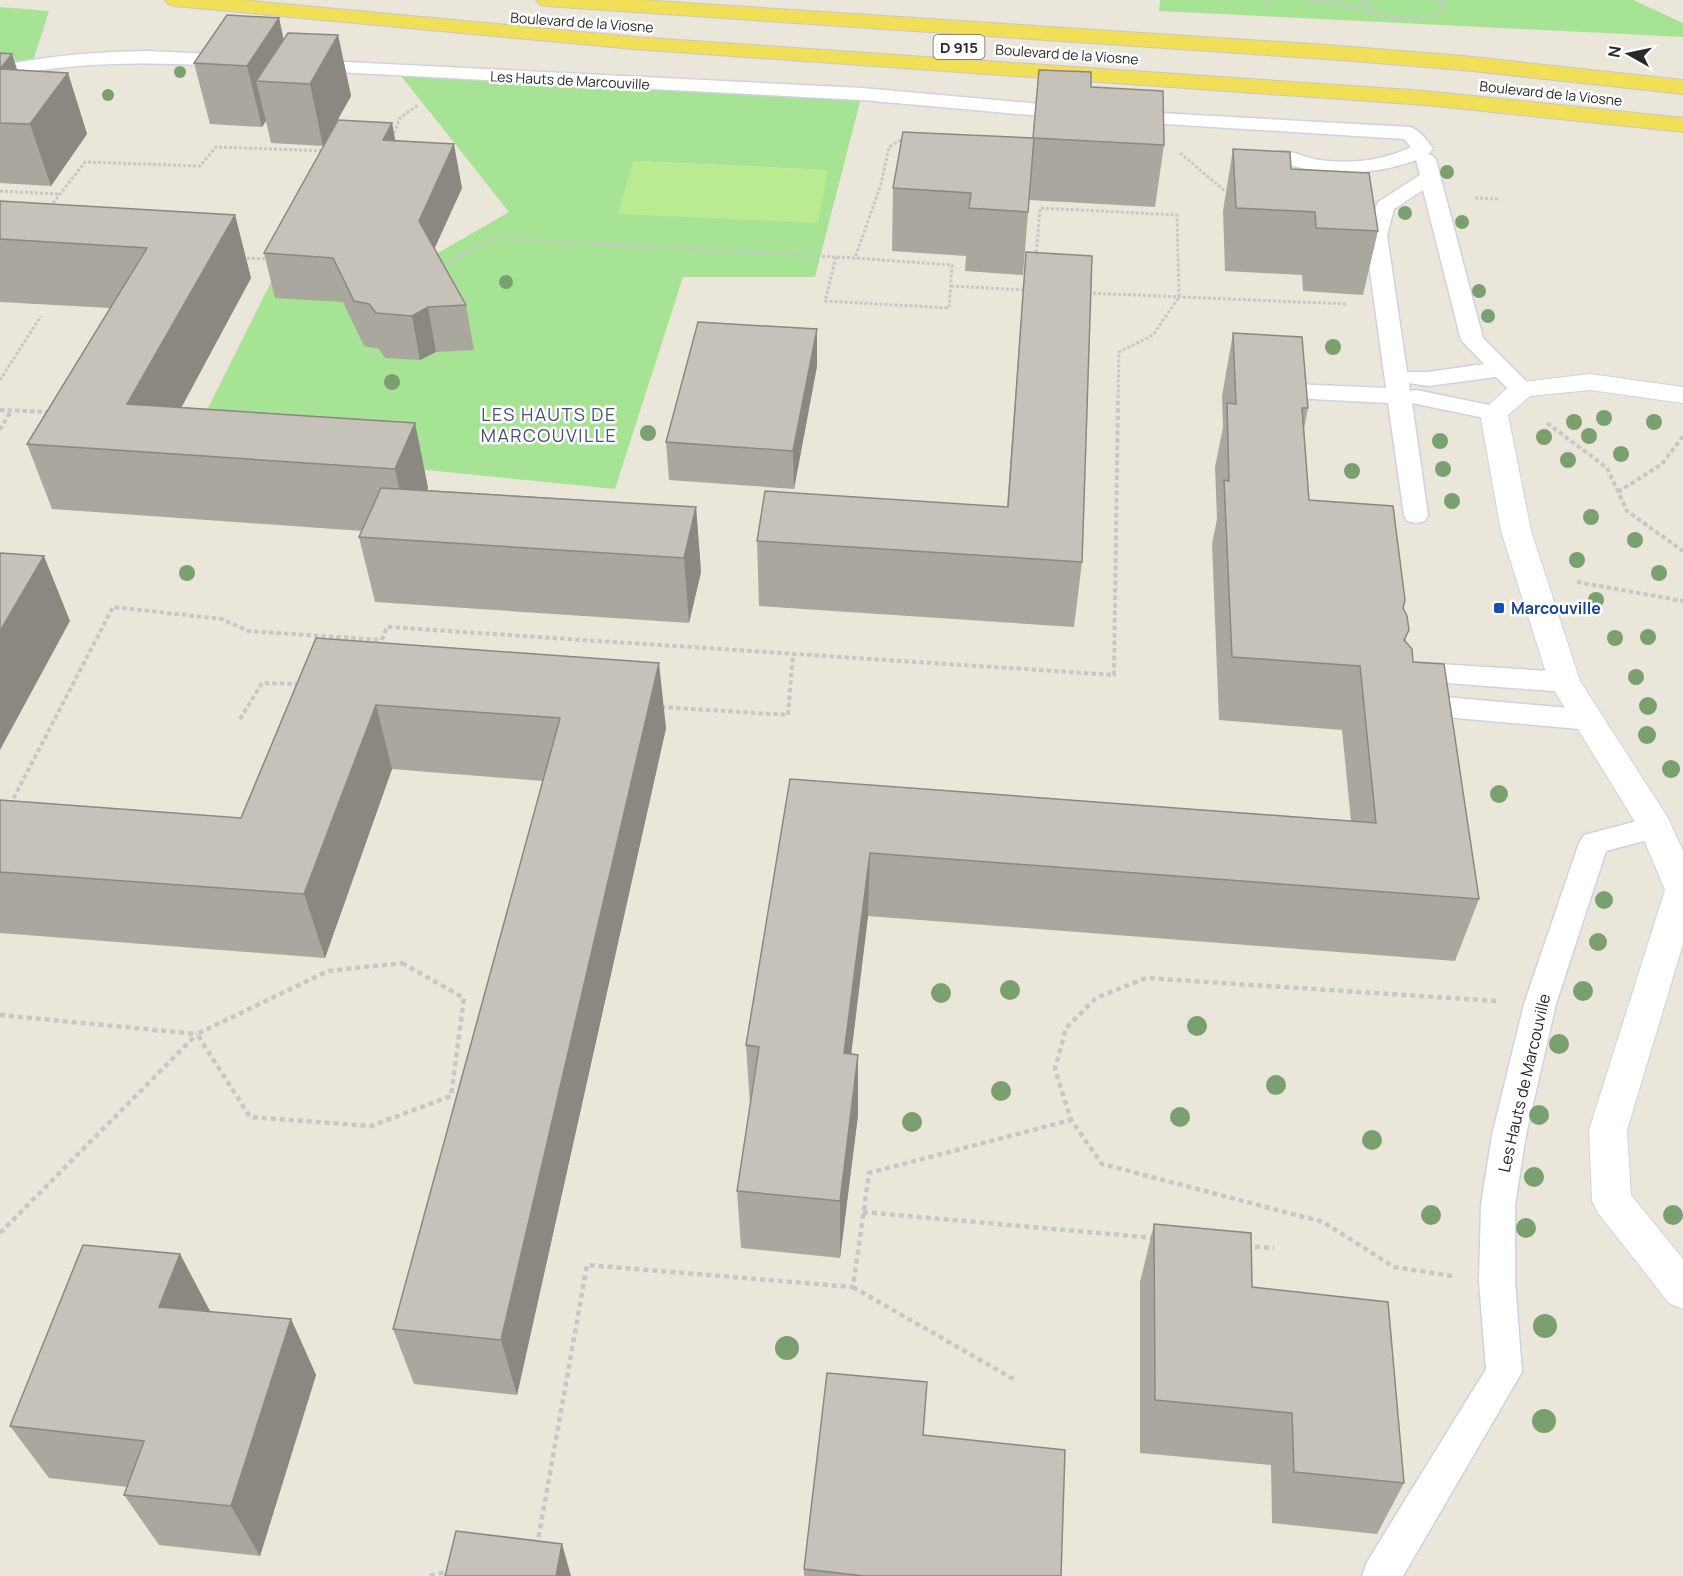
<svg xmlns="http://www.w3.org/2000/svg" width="1683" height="1576" font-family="Manrope,sans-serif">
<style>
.green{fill:#a7e395;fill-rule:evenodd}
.pitch{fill:#baeb90}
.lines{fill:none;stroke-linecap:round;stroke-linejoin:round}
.service-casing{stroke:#cfd1e2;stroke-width:3}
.minor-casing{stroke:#cfd1e2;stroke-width:2}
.primary-casing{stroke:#c7c7c7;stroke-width:2}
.path-far2{stroke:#c7c7c7;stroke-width:3;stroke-dasharray:3 2;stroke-linecap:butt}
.path-far1{stroke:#c7c7c7;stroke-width:4;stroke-dasharray:4.5 3;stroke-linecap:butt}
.path{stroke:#c7c7c7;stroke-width:4.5;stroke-dasharray:5 4;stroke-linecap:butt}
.service{fill:#fff;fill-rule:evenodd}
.minor{fill:#fff;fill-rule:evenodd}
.primary{fill:#f2df58;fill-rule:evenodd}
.tree{fill:#7ba06f}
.wall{fill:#aaa79f}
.shaded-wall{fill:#8b8882}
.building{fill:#c6c2b9;stroke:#8b8882;stroke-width:1.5}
.transit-dot{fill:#1a4fb4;stroke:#fff;stroke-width:2}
.labels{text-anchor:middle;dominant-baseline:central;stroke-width:5;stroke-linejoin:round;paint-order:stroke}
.far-street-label{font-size:14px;fill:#282828;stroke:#fff}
.shield{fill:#fff;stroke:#686868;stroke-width:1.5}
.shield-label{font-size:15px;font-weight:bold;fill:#282828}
.transit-label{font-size:16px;font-weight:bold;fill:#164399;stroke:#fff;text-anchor:start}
.street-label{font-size:16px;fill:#282828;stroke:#fff}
.neighbourhood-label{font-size:18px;letter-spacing:1.5px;fill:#494c79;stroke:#fff}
</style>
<rect width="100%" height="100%" fill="#ebe6da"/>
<path class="green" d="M 1160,0 L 1633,0 L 1683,23 L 1683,37 L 1159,11 Z
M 0,7 L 49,11 L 32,64 L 0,72 Z
M 398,72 L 862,94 L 815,277 L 683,277 L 615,489 L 189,446 L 282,260 L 417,265 L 509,212 ZM 634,161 L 827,170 L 828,170 L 618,214 Z"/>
<path class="pitch" d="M 634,161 L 828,170 L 818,223 L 618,214 Z"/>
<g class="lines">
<g class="service-casing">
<path id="service" d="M 147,51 L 236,55 L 243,57 L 245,61 L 243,65 L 236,67 C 156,62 78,60 0,78 L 0,66 C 49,55 97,52 147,51 Z
M 306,60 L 862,88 L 1075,107 L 1082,109 L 1085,113 L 1082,117 L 1075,119 L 862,100 L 299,70 L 297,66 L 299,62 Z
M 1124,111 L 1410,127 C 1420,130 1427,140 1433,149 L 1428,154 L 1433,156 L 1436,160 L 1483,338 L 1534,389 L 1530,394 C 1514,398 1507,387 1496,377 L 1428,386 L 1409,383 L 1410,391 L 1416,390 L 1494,406 L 1502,408 L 1506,413 L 1502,418 L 1494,420 L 1412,403 L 1428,515 L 1425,521 L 1416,523 L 1407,521 L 1404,515 L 1388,403 L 1293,398 L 1285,396 L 1281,391 L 1285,386 L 1293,384 L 1386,388 L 1365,235 L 1378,202 L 1420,175 L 1416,160 C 1373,176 1329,176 1285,164 C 1274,172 1265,182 1251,178 L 1248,174 C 1253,166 1272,151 1282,151 C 1293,151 1304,157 1314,159 C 1346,165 1383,161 1411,147 L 1404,139 L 1117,121 L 1114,117 L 1117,113 ZM 1423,190 L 1461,340 L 1484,364 L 1428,372 L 1407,372 L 1387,235 L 1394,209 Z
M 1408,662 L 1565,672 L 1575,675 L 1579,682 L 1575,689 L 1565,692 L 1408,680 L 1398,678 L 1395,671 L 1398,664 Z
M 1412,694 L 1590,710 L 1600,713 L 1604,720 L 1600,727 L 1590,730 L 1412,714 L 1402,711 L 1398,704 L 1402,697 Z
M 1656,816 L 1666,819 L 1671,827 L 1666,835 L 1606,851 L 1556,1004 L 1526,1135 L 1515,1205 L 1515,1282 L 1522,1372 L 1403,1576 L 1362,1576 L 1367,1562 L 1486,1369 L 1479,1282 L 1481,1205 L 1492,1135 L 1524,1004 L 1579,843 L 1584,835 Z"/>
</g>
<g class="minor-casing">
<path id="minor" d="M 1590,374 L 1683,387 L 1683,403 L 1590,390 L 1530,396 L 1508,415 L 1531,531 L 1580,681 L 1668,818 L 1683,851 L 1683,944 L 1627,1130 L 1631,1195 L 1683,1259 L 1683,1309 L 1669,1303 L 1598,1213 L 1592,1201 L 1589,1130 L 1665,890 L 1640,830 L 1549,682 L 1501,531 L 1480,413 L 1513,383 Z"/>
</g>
<g class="primary-casing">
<path id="primary" d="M 165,0 L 242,0 L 634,37 L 1425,91 L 1683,118 L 1683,132 L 1425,105 L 634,49 L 175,6 L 168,4 Z
M 536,0 L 640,0 L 1327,45 L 1463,56 L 1683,80 L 1683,94 L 1463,70 L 1327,59 L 546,6 L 539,4 Z"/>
</g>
<path class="path-far2" d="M 1308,0 L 1339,3 L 1393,18 L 1388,22
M 1360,0 L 1376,12
M 1267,3 L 1268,0
M 1393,18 L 1436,16 L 1444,4 L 1436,0
M 392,138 L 400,118 L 418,105
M 1180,153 L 1225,191
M 0,191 L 59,194
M 1475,198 L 1498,199
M 50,207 L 85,162 L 200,166 L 216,147 L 326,151
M 836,257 L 825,301 L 949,308 L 952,265 L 855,258
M 1036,257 L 1040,208 L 1177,215 L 1179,297 L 1153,335 L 1119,352 L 1118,398
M 242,258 L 271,259
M 440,267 L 493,238 L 855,258 L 881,184 L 889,147 L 906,137
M 951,286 L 1027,290
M 1088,293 L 1347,304
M 0,380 L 41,316"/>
<path class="path-far1" d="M 0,410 L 50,412
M 1547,423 L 1607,468 L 1627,511 L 1683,551
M 0,430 L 11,411
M 1618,492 L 1662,464 L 1683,436
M 1577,582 L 1683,601
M 379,647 L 387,627 L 1114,675 L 1118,397
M 661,707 L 788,715 L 793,654
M 240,719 L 262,683 L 301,684
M 10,805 L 113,607 L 222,619 L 248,631 L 381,640"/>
<path class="path" d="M 402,963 L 464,998 L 451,1096 L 371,1126 L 250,1117 L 197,1034 L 328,971 Z
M 0,1015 L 197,1034
M 863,1212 L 1155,1238
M 0,1233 L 197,1034
M 1246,1246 L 1274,1248
M 1452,1276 L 1394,1267 L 1323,1222 L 1102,1164 L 1071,1120 L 1055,1069 L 1066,1028 L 1096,998 L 1146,978 L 1496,1001
M 853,1287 L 1015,1380
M 537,1546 L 587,1265 L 853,1287 L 869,1173 L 1071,1120
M 430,1576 L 450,1571"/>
<use href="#service" class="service"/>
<use href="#minor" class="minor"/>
<use href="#primary" class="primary"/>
</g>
<g class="tree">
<circle cx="180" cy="72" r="6"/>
<circle cx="108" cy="95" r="6"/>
<circle cx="1447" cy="172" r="7"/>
<circle cx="1405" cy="213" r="7"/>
<circle cx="1462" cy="222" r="7"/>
<circle cx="506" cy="282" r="7"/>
<circle cx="1479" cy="291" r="7"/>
<circle cx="1488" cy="316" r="7"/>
<circle cx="1333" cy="347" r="8"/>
<circle cx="392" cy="382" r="8"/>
<circle cx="1604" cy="418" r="8"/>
<circle cx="1574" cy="422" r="8"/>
<circle cx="1654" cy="422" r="8"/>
<circle cx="648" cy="433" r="8"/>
<circle cx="1589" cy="436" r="8"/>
<circle cx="1544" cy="437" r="8"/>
<circle cx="1440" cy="441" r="8"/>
<circle cx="1621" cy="454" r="8"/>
<circle cx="1568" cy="460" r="8"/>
<circle cx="1443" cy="469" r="8"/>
<circle cx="1352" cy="471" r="8"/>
<circle cx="1452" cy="501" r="8"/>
<circle cx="1591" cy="517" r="8"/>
<circle cx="1635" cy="540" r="8"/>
<circle cx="1577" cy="560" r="8"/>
<circle cx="187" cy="573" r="8"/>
<circle cx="1659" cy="573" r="8"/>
<circle cx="1596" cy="600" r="8"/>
<circle cx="1648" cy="637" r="8"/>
<circle cx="1615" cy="638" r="8"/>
<circle cx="1636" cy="677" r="8"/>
<circle cx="1648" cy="706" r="9"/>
<circle cx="1647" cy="735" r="9"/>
<circle cx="1671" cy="769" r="9"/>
<circle cx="1499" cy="794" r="9"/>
<circle cx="1604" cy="900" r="9"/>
<circle cx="1598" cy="942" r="9"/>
<circle cx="1010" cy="990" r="10"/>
<circle cx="1583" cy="991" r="10"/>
<circle cx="941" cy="993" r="10"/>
<circle cx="1197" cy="1026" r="10"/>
<circle cx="1559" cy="1044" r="10"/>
<circle cx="1276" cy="1085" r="10"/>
<circle cx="1001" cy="1091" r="10"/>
<circle cx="1539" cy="1115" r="10"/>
<circle cx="1180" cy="1117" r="10"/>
<circle cx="912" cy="1122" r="10"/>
<circle cx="1372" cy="1140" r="10"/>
<circle cx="1534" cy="1177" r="10"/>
<circle cx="1431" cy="1215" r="10"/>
<circle cx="1673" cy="1215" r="10"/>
<circle cx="1526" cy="1228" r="10"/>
<circle cx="1545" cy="1326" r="12"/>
<circle cx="787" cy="1348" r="12"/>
<circle cx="1544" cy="1421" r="12"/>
</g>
<path class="wall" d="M 279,18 L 283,40 L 338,35 L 351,96 L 323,146 L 271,143 L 266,121 L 262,127 L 210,124 L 194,63 Z
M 0,53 L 17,70 L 68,73 L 87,134 L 51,186 L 0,183 Z
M 1091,87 L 1164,145 L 1155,207 L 1029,200 L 1023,275 L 965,271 L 966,256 L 892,251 L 893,188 L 1033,138 Z
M 392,123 L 395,141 L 462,188 L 434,249 L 466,305 L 474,350 L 436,352 L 420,360 L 385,358 L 379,349 L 364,346 L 343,302 L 275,298 L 264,253 Z
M 1233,149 L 1291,169 L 1378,231 L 1363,295 L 1303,291 L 1302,275 L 1225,271 L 1223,211 Z
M 0,201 L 235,215 L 251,278 L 181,407 L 415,423 L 428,488 L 427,490 L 696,507 L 701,572 L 689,623 L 375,602 L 359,537 L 362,531 L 52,509 L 27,444 L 110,308 L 0,302 Z
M 1026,252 L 1082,562 L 1074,627 L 759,606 L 757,541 L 1007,507 Z
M 817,329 L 817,366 L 794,489 L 669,480 L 666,442 Z
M 1233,333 L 1308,408 L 1304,429 L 1309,500 L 1403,608 L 1406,642 L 1413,662 L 1479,899 L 1455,961 L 868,916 L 851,1054 L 858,1055 L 858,1115 L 840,1258 L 741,1248 L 737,1191 L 750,1105 L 746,1045 L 790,779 L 1351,821 L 1342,730 L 1219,720 L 1212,544 L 1217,519 L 1215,467 L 1223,427 L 1222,396 Z
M 316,638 L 666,728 L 517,1395 L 414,1384 L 393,1329 L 543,781 L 392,769 L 325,958 L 0,933 L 0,800 L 241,818 Z
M 1154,1224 L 1252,1287 L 1404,1483 L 1377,1534 L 1272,1523 L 1271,1465 L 1140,1453 L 1140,1282 Z
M 180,1254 L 210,1312 L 291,1319 L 316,1375 L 260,1556 L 159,1545 L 124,1495 L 127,1487 L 49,1478 L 10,1426 Z
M 927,1382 L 923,1435 L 1061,1576 L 804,1576 L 804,1569 Z"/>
<path class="shaded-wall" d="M 279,18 L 292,78 L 256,81 L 266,121 L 262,127 L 247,66 Z
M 338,35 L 351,96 L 323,146 L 310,84 Z
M 12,54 L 32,115 L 0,70 Z
M 68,73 L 87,134 L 51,186 L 30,124 Z
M 392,123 L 400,166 L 383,140 Z
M 454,144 L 462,188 L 427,265 L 419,221 Z
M 235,215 L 251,278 L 157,453 L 127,404 Z
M 428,307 L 436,352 L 420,360 L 412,316 Z
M 817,329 L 817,366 L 794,489 L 793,451 Z
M 415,423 L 428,488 L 409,534 L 395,469 Z
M 696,507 L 701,572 L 689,623 L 684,558 Z
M 44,556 L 70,621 L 0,750 L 0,631 Z
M 659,663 L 666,728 L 517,1395 L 501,1340 Z
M 376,705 L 392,769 L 325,958 L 304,894 Z
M 870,853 L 868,916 L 844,1113 L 844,1053 Z
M 858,1055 L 858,1115 L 840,1258 L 840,1201 Z
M 180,1254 L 210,1311 L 190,1363 L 159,1307 Z
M 291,1319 L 316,1375 L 260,1556 L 231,1506 Z
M 562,1544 L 571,1576 L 556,1576 Z"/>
<path class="building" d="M 227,15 L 279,18 L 247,66 L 194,63 Z
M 288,33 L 338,35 L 310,84 L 256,81 Z
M 0,53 L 12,54 L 0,69 Z
M 0,69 L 68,73 L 30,124 L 0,123 Z
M 1039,70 L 1091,72 L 1091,87 L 1163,91 L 1164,145 L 1034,138 L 1028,212 L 969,208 L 971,193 L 893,188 L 903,132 L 1033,138 Z
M 338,120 L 392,123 L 383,140 L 454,144 L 419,221 L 466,305 L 428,307 L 412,316 L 376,313 L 369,304 L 354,301 L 333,258 L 264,253 Z
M 1233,149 L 1290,152 L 1291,169 L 1369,173 L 1378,231 L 1316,228 L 1315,212 L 1236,208 Z
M 0,201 L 235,215 L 127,404 L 415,423 L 395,469 L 27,444 L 147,248 L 0,239 Z
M 1026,252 L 1092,256 L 1082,562 L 757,541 L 765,491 L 1008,507 Z
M 698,322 L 817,329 L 793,451 L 666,442 Z
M 1233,333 L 1302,337 L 1308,408 L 1302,408 L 1309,500 L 1393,506 L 1405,600 L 1403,608 L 1407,616 L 1409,630 L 1404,640 L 1412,649 L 1413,662 L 1444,664 L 1479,899 L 870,853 L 844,1053 L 858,1055 L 840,1201 L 737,1191 L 759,1047 L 746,1045 L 790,779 L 1376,823 L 1360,666 L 1232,657 L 1224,480 L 1229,481 L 1227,403 L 1236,404 Z
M 381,488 L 696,507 L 684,558 L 359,537 Z
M 0,553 L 44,556 L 0,631 Z
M 316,638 L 659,663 L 501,1340 L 393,1329 L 560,718 L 376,705 L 304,894 L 0,872 L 0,800 L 241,818 Z
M 1154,1224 L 1251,1233 L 1252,1287 L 1388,1302 L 1404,1483 L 1294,1472 L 1292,1413 L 1155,1400 Z
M 83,1245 L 180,1254 L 159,1307 L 291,1319 L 231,1506 L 124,1495 L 144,1441 L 10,1426 Z
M 827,1373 L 927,1382 L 923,1435 L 1065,1450 L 1061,1576 L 864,1576 L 804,1569 Z
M 456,1531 L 562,1544 L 556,1576 L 445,1576 Z"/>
<rect class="transit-dot" x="1493" y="602" width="12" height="12" rx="3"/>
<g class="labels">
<g class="far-street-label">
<text transform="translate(582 22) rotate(4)">Boulevard de la Viosne</text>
<text transform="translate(1067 54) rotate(4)">Boulevard de la Viosne</text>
<text transform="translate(570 80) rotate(3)">Les Hauts de Marcouville</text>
<text transform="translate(1551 93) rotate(6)">Boulevard de la Viosne</text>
</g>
<rect class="shield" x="933.5" y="35" width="51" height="24" rx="4.5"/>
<g class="shield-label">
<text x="959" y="47">D 915</text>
</g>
<g class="transit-label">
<text x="1511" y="608">Marcouville</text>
</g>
<g class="street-label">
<text transform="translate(1524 1083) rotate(-77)">Les Hauts de Marcouville</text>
</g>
<g class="neighbourhood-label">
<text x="549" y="414">LES HAUTS DE<tspan x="549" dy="21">MARCOUVILLE</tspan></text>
</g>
</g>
<g transform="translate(1629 54) rotate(279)" stroke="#ffffff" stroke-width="4.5" paint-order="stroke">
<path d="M0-4.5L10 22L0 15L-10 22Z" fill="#282828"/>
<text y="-9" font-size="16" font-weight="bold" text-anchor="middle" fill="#282828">N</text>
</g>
</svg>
